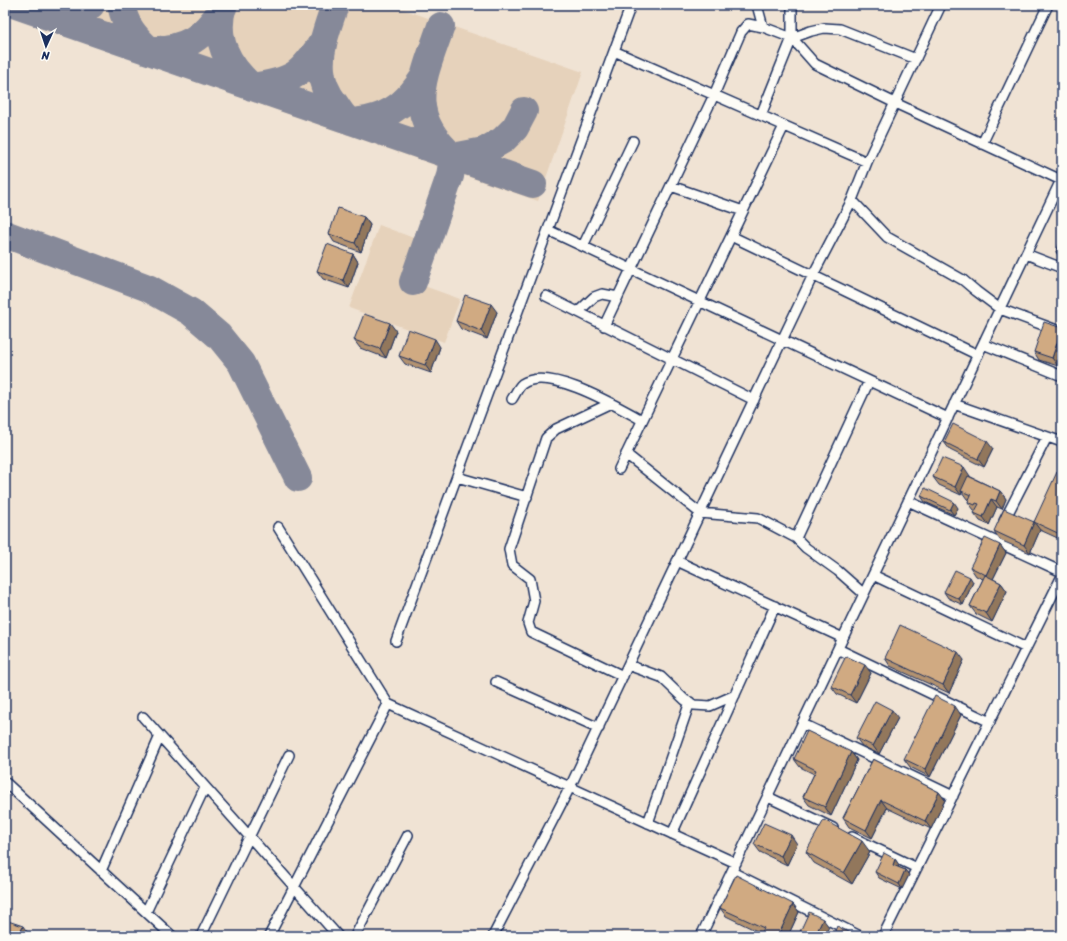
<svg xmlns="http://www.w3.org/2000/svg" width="1067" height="941" font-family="Sriracha,sans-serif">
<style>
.built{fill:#e6d2bb}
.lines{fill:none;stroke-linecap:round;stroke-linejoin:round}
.taxiway{stroke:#868999;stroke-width:28}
.street-casing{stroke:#1b2f5e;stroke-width:12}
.street{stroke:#fdfcf7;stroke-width:9}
.wall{fill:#b39270;stroke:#1b2f5e}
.shaded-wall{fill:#92775b;stroke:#1b2f5e}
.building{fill:#d0aa82;stroke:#1b2f5e}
</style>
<rect width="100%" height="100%" fill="#f0e3d4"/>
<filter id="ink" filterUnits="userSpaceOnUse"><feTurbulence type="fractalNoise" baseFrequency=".025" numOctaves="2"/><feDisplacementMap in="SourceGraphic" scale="8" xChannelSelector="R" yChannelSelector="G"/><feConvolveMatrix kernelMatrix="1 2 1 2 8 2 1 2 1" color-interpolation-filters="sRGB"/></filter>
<g filter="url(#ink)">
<path class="built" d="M 5,5 L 391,5 L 583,72 L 538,201 L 5,15 Z
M 379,225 L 427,243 L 413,282 L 460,299 L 444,342 L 349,308 Z"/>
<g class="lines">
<path class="taxiway" d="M 16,5 L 533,184
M 121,5 C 126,27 134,36 150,51 C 188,48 202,39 223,8
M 223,5 C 213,39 227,65 252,87 C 294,81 301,75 324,40
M 335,5 C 328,26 319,48 321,70 C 322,83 327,94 335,104 C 339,110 344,119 351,121 C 356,122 362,121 367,120 C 394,114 409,100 424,77
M 48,16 L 68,14 L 91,5
M 441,26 C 423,79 403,113 453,157 L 484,151 L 503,140 L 515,128 L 524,111
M 5,234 L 148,288 L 191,312 L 219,336 L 241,363 L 298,478
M 413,282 L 450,176 L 453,157"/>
<g class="street-casing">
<path id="street" d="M 757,5 L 763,27
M 792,5 L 792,38 L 811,31 L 824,28 L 840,29 L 916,59
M 614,51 L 867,162
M 761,115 L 792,38
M 982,144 L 1048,5
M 671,186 L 743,211
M 852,200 L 887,237 L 963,280 L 976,291 L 1000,309 L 1062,332
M 548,230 L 948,418
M 731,236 L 978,355
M 583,246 L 633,141
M 1026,254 L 1062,268
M 546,296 L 754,400
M 578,312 L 594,297 L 602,294 L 618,297
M 604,326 L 714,95 L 741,32 L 748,24 L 763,27 L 792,38 L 815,64 L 895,103 L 1061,180
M 983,344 L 1062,376
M 512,399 C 515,395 518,387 522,384 C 549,365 618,407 642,420
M 611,403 L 556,429 L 546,438 L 509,549 L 512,565 L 530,579 L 534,601 L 528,623 L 531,632 L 623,676
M 954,404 L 1062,442
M 626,454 L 700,513 L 758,518 L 796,538 L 806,548 L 838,571 L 864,594
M 619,469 L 784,126
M 457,477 L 527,497
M 908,501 L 1062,572
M 1004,521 L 1047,437
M 278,527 L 388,704 L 736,863
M 796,538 L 869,381
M 677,561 L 843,638
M 873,575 L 1026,648
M 396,641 L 631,5
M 838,649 L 990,722
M 628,665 L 661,677 L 685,700 L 694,705 L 710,706 L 735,695
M 496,682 L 599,728
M 143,717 L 338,936
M 803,724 L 953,796
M 5,782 L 172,936
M 768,797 L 833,828
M 648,823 L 690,702
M 672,834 L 775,606
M 852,837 L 917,868
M 101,871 L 160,736
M 732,872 L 860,936
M 146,912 L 205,787
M 201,936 L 289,755
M 269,936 L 388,704
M 355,936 L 408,835
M 493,936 L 570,787 L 813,275 L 852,200 L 867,162 L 941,5
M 701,936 L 1062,178
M 883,936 L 1062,576"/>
</g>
<use href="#street" class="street"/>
</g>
<path class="wall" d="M 364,217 L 370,225 L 361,252 L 334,242 L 329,234 Z
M 1062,238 L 1062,261 L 1056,252 Z
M 353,254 L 358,262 L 349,288 L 323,279 L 317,271 Z
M 497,312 L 487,339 L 461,329 L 456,321 Z
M 1062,328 L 1062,355 L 1058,366 L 1039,360 L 1034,352 Z
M 396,331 L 386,358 L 360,348 L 354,340 Z
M 440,347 L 431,373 L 405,364 L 399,356 Z
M 944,442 L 993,449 L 984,467 L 950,450 Z
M 1062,474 L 1062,540 L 1040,530 L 1030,553 L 1000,540 L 994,531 L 1034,522 Z
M 969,476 L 1000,491 L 1006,499 L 1002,509 L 997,507 L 989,525 L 980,521 L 974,513 L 976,511 L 974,510 L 968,502 L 969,500 L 967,499 L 962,492 L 961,495 L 939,485 L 933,477 L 970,476 Z
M 921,496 L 958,508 L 954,515 L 925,502 Z
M 1000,545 L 1006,553 L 993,579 L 1001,583 L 1007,591 L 992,622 L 976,614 L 970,606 L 983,579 L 976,576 L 970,567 Z
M 973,582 L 963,605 L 948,598 L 944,592 Z
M 885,658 L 964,660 L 949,693 L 890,666 Z
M 871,673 L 856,703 L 837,694 L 831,686 Z
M 961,715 L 930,777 L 910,767 L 904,759 Z
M 898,718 L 879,754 L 862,746 L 856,738 Z
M 851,752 L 857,760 L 831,816 L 809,805 L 803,797 L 814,774 L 800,767 L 794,759 Z
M 873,759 L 939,792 L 945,800 L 931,829 L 887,808 L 872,838 L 849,827 L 843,818 Z
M 754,844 L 797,844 L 787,865 L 760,852 Z
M 806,852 L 870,852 L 852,884 L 814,863 Z
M 895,859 L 899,865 L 898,867 L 905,870 L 909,875 L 902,889 L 879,878 L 875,872 Z
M 793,904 L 799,912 L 788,936 L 760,936 L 761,933 L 726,916 L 720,908 Z"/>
<path class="shaded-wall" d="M 364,217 L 370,225 L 361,252 L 355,243 Z
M 353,254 L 358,262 L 349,288 L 343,280 Z
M 491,304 L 497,312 L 487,339 L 481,331 Z
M 390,323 L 396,331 L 386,358 L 380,349 Z
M 1062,330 L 1062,355 L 1058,366 L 1052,358 Z
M 435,339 L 440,347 L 431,373 L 425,365 Z
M 987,441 L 993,449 L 984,467 L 978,459 Z
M 964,467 L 970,476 L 963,492 L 961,491 L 962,493 L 961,495 L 955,487 Z
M 1000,491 L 1006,499 L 1002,509 L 996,501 Z
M 991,499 L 997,507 L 989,525 L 983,517 Z
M 954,502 L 958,508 L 954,515 L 950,510 Z
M 1034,522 L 1040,530 L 1030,553 L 1024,545 Z
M 1000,545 L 1006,553 L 991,583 L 986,575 Z
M 970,577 L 973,582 L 963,605 L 959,599 Z
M 1001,583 L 1007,591 L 992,622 L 986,613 Z
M 958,652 L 964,660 L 949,693 L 943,685 Z
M 865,665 L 871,673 L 856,703 L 850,695 Z
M 955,706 L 961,715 L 930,777 L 925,769 Z
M 892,710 L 898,718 L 879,754 L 873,746 Z
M 851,752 L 857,760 L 831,816 L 825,807 Z
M 939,792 L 945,800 L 931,829 L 925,821 Z
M 881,800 L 887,808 L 872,838 L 866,830 Z
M 791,835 L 797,844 L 787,865 L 781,856 Z
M 862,841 L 870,852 L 852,884 L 844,873 Z
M 895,859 L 899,865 L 896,870 L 893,865 Z
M 905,870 L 909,875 L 902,889 L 899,884 Z
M 793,904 L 799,912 L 788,936 L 778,936 Z
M 823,919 L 829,927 L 824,936 L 815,936 Z
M 23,926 L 30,936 L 19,936 Z"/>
<path class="building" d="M 338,208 L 364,217 L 355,243 L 329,234 Z
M 1062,238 L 1062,255 L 1056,252 Z
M 327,244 L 353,254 L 343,280 L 317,271 Z
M 465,295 L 491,304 L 481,331 L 456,321 Z
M 364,314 L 390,323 L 380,349 L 354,340 Z
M 1044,322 L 1062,328 L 1052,358 L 1034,352 Z
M 408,329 L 435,339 L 425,365 L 399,356 Z
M 953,424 L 987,441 L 978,459 L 944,442 Z
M 942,458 L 964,467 L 955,487 L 933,477 Z
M 1057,472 L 1062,474 L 1062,535 L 1034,522 L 1024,545 L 994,531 L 1004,509 L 1034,522 Z
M 968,476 L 1000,491 L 996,501 L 991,499 L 983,517 L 974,513 L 979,504 L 976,503 L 975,505 L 968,502 L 971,495 L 961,491 Z
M 925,488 L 954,502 L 950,510 L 921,496 Z
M 985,538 L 1000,545 L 986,575 L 970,567 Z
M 955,570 L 970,577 L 959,599 L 944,592 Z
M 985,575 L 1001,583 L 986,613 L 970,606 Z
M 900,625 L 958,652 L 943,685 L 885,658 Z
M 846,656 L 865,665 L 850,695 L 831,686 Z
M 935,696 L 955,706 L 925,769 L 904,759 Z
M 875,701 L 892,710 L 873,746 L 856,738 Z
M 807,731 L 851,752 L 825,807 L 803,797 L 816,770 L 794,759 Z
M 873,759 L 939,792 L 925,821 L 881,800 L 866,830 L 843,818 Z
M 824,820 L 862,841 L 844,873 L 806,852 Z
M 764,823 L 791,835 L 781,856 L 754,844 Z
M 884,853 L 895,859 L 893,865 L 905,870 L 899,884 L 875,872 Z
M 736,875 L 793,904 L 778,936 L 779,936 L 760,936 L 764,928 L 720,908 Z
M 809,912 L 823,919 L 815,936 L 798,936 Z
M 5,920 L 23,926 L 19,936 L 5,936 Z
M 837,926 L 857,936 L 833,936 Z"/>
</g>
<rect width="1067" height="941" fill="none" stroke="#fdfcf7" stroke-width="20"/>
<rect x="10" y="10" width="1047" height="921" fill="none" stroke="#1b2f5e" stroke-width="1.5" filter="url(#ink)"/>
<g transform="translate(46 46) rotate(183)" stroke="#fdfcf7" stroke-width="3" paint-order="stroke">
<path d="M0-3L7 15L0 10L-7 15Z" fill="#1b2f5e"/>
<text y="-6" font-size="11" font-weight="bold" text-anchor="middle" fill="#1b2f5e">N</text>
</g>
</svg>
